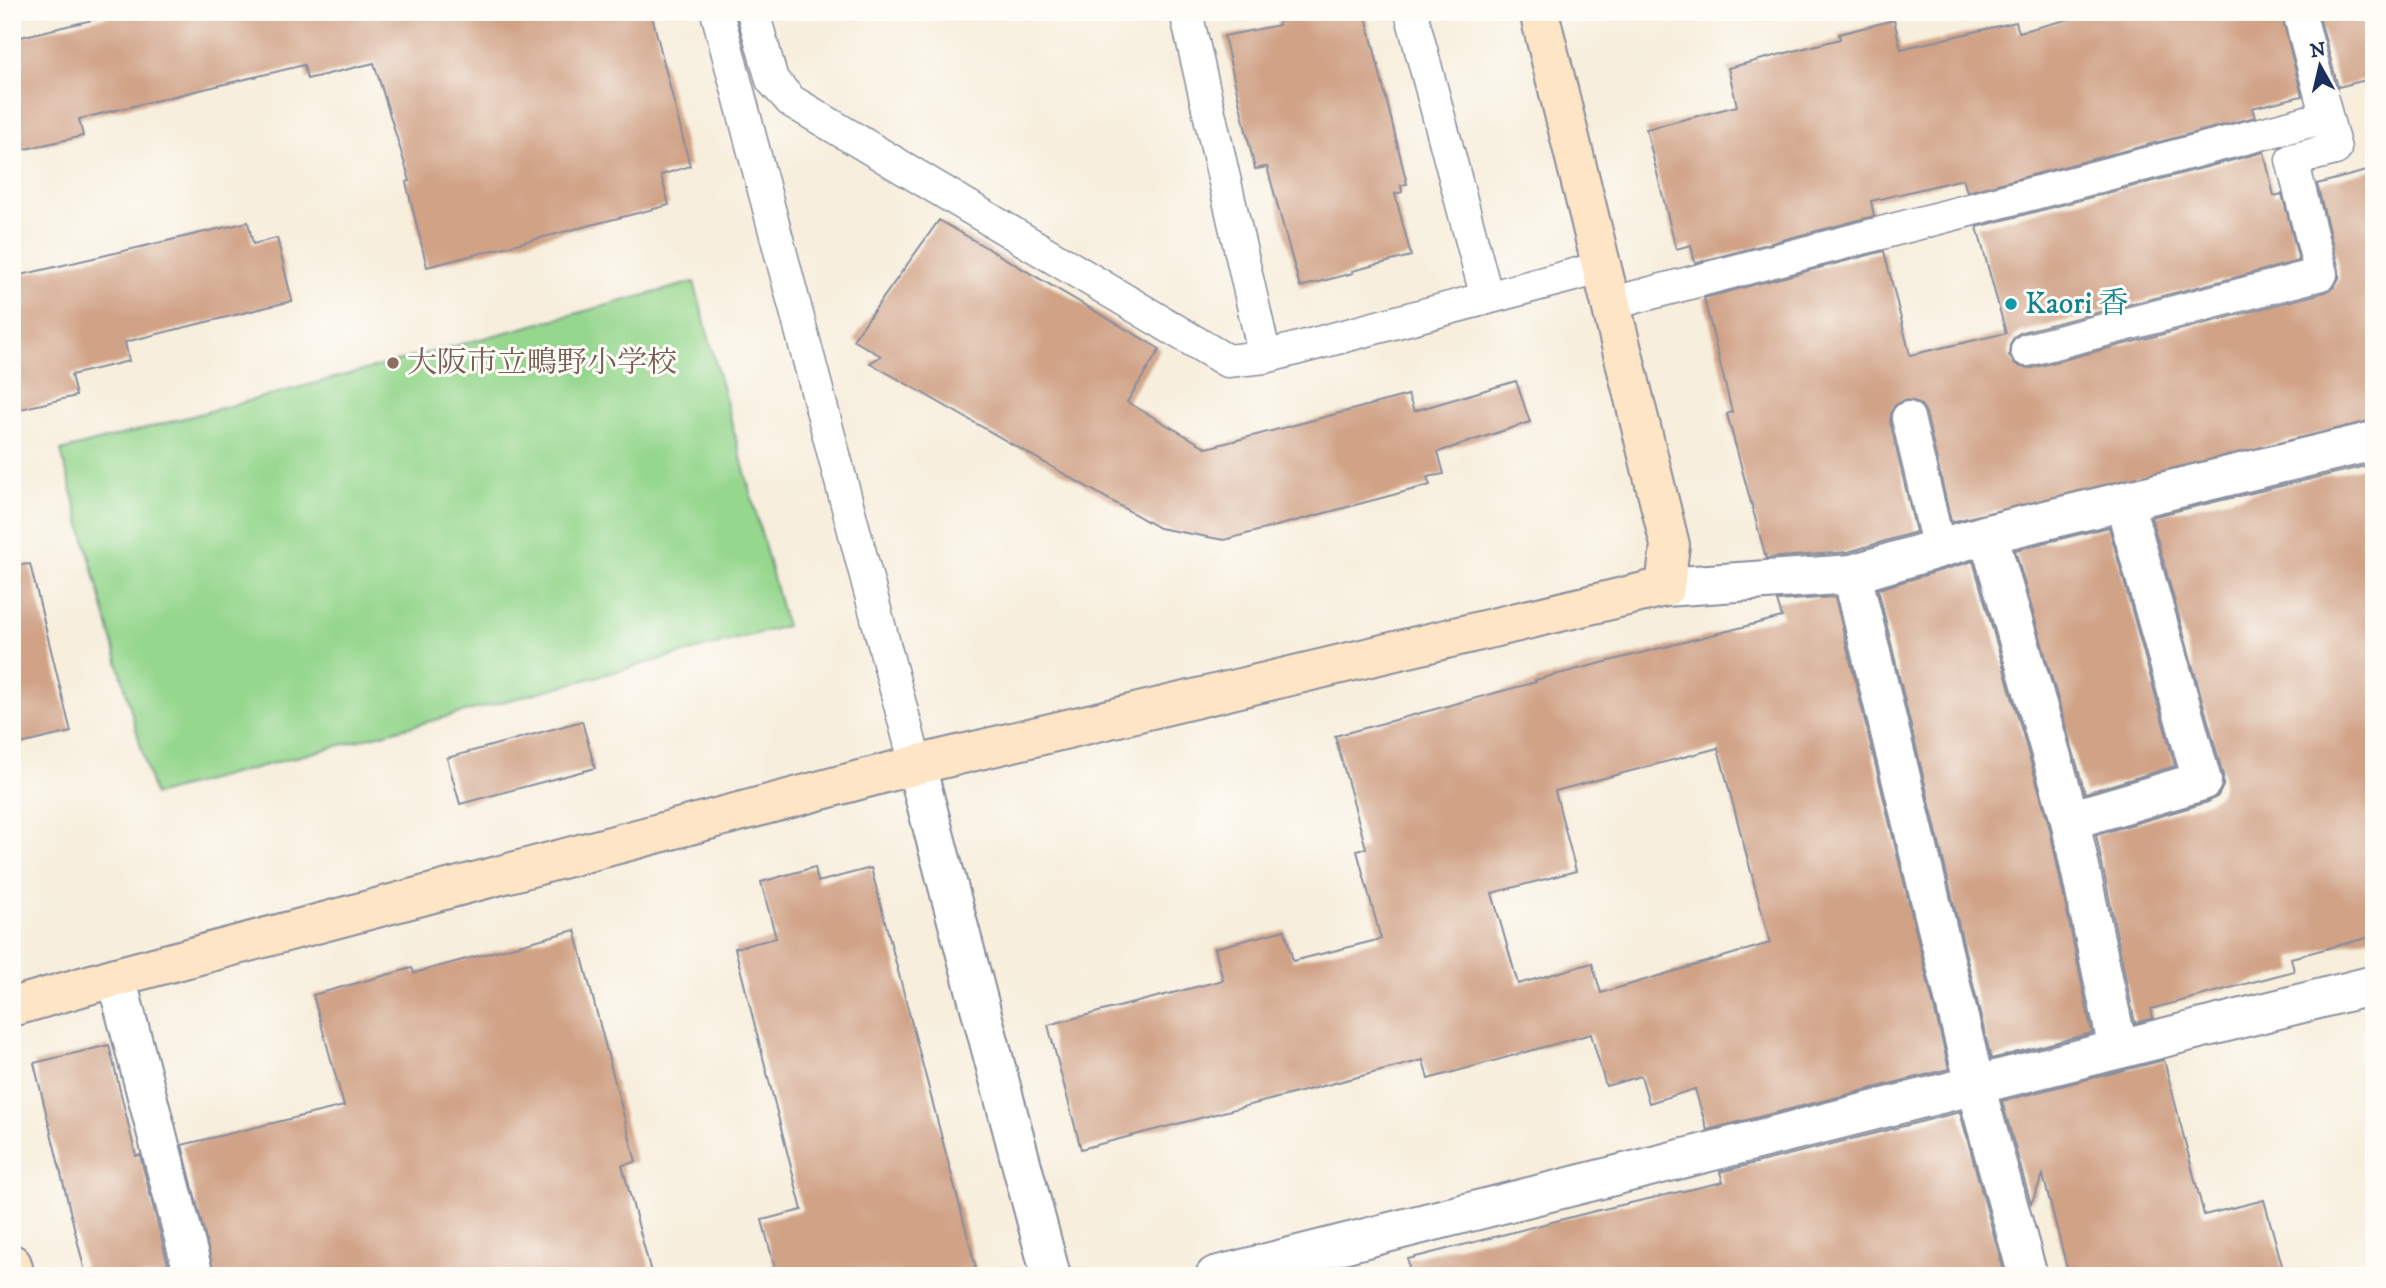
<svg xmlns="http://www.w3.org/2000/svg" width="2386" height="1288" font-family="'IM FELL DW Pica','Noto Serif JP',serif">
<style>
.green{fill:#96d78e;stroke:#588376;stroke-width:2}
.building{fill:#d0a286;fill-rule:evenodd}
.lines{fill:none;stroke-linecap:round;stroke-linejoin:round}
.lane-casing{stroke:#898e9d;stroke-width:35}
.street-casing{stroke:#898e9d;stroke-width:42}
.secondary-casing{stroke:#898e9d;stroke-width:42}
.lane{stroke:#fff;stroke-width:32}
.street{stroke:#fff;stroke-width:38}
.secondary{stroke:#fde5c5;stroke-width:38}
.culture-dot{fill:#0f9aa8;stroke:#fdfcf7;stroke-width:2.5}
.education-dot{fill:#8d6e63;stroke:#fdfcf7;stroke-width:2.5}
.labels{text-anchor:middle;dominant-baseline:central;stroke-width:6;stroke-linejoin:round;paint-order:stroke}
.culture-label{font-size:30px;fill:#0d838f;stroke:#fdfcf7;text-anchor:start}
.education-label{font-size:30px;fill:#785e54;stroke:#fdfcf7;text-anchor:start}
</style>
<rect width="100%" height="100%" fill="#fdfcf7"/>
<filter id="ink" filterUnits="userSpaceOnUse"><feTurbulence type="fractalNoise" baseFrequency=".0143" numOctaves="2"/><feDisplacementMap in="SourceGraphic" scale="14" xChannelSelector="R" yChannelSelector="G"/><feConvolveMatrix kernelMatrix="1 2 1 2 8 2 1 2 1" color-interpolation-filters="sRGB"/></filter>
<filter id="wash" filterUnits="userSpaceOnUse"><feTurbulence type="fractalNoise" baseFrequency=".00686" numOctaves="4" result="noise"/><feDisplacementMap in="SourceGraphic" scale="28" xChannelSelector="R" yChannelSelector="G"/><feGaussianBlur stdDeviation="1.57" result="paint"/><feColorMatrix in="noise" values="0 0 0 0 0 0 0 0 0 0 0 0 0 0 0 0 0 1.4 0 .05"/><feComposite in="paint" operator="in"/></filter>
<g filter="url(#wash)">
<rect width="100%" height="100%" fill="#f7eedc"/>
<path class="green" d="M 694,282 L 786,626 L 154,795 L 61,451 Z"/>
<g id="blocks">
<path class="building" d="M 126,12 L 651,12 L 690,166 L 661,175 L 669,205 L 427,267 L 406,182 L 410,181 L 374,63 L 307,79 L 304,65 L 79,119 L 83,136 L 12,152 L 12,39 Z
M 1276,12 L 1365,12 L 1407,184 L 1401,185 L 1402,192 L 1395,194 L 1411,256 L 1352,271 L 1353,273 L 1300,287 L 1267,167 L 1255,169 L 1224,36 L 1279,25 Z
M 2097,12 L 2281,12 L 2302,96 L 2252,108 L 2255,117 L 1967,192 L 1963,179 L 1871,201 L 1874,216 L 1695,263 L 1691,245 L 1676,249 L 1646,129 L 1737,106 L 1728,68 L 1840,39 L 1839,34 L 1894,20 L 1901,49 L 2016,22 L 2019,32 Z
M 2318,12 L 2374,12 L 2374,78 L 2338,87 Z
M 2264,152 L 2274,196 L 2282,194 L 2299,261 L 2022,332 L 2015,336 L 2010,344 L 2009,355 L 2014,363 L 2021,367 L 2032,368 L 2326,292 L 2334,287 L 2339,278 L 2339,270 L 2317,184 L 2374,169 L 2374,420 L 1951,522 L 1926,413 L 1922,406 L 1914,401 L 1904,400 L 1895,405 L 1891,412 L 1890,422 L 1916,532 L 1848,552 L 1766,558 L 1727,414 L 1732,412 L 1704,298 L 1884,251 L 1910,355 L 2006,333 L 1977,227 Z
M 939,220 L 1160,349 L 1127,402 L 1207,448 L 1408,395 L 1414,411 L 1516,381 L 1530,422 L 1438,452 L 1444,474 L 1427,477 L 1430,485 L 1224,540 L 1159,528 L 870,363 L 881,356 L 853,340 Z
M 248,222 L 253,244 L 277,238 L 292,301 L 125,342 L 129,361 L 71,375 L 76,396 L 12,411 L 12,277 Z
M 2374,464 L 2374,936 L 2291,958 L 2294,971 L 2151,1009 L 2153,1018 L 2135,1023 L 2096,835 L 2208,802 L 2218,796 L 2223,786 L 2223,775 L 2151,517 Z
M 2109,527 L 2175,766 L 2085,793 L 2015,550 Z
M 1973,561 L 2049,825 L 2092,1033 L 1991,1059 L 1878,589 Z
M 30,564 L 71,732 L 12,746 L 12,566 Z
M 1835,597 L 1949,1069 L 1707,1130 L 1695,1089 L 1649,1103 L 1641,1076 L 1606,1086 L 1591,1034 L 1428,1079 L 1423,1060 L 1081,1149 L 1048,1025 L 1223,980 L 1215,948 L 1285,930 L 1293,961 L 1381,939 L 1357,851 L 1366,848 L 1335,736 L 1536,682 L 1535,680 L 1782,617 L 1777,601 ZM 1718,748 L 1770,943 L 1601,993 L 1592,963 L 1518,984 L 1492,893 L 1576,871 L 1555,791 Z
M 582,721 L 595,768 L 460,804 L 447,758 Z
M 815,867 L 818,882 L 871,868 L 976,1268 L 944,1276 L 777,1276 L 762,1220 L 802,1210 L 735,948 L 776,938 L 761,882 Z
M 575,930 L 636,1162 L 622,1165 L 652,1276 L 215,1276 L 182,1145 L 344,1106 L 313,995 L 412,968 L 414,973 Z
M 109,1045 L 136,1156 L 140,1155 L 171,1276 L 86,1276 L 34,1063 Z
M 2164,1060 L 2204,1215 L 2264,1200 L 2285,1276 L 2069,1276 L 2043,1175 L 2031,1204 L 2002,1101 Z
M 1960,1112 L 2003,1268 L 1999,1276 L 1410,1276 L 1408,1259 L 1595,1211 L 1723,1182 L 1720,1172 Z"/>
</g>
</g>
<g filter="url(#ink)">
<use href="#blocks" fill-opacity="0" stroke="#898e9d" stroke-width="2"/>
<g class="lines">
<g class="lane-casing">
<path id="lane" d="M 717,12 L 916,765
M 753,12 L 772,80 L 791,101 L 1227,361 L 1265,357 L 1600,268
M 1186,12 L 1265,357
M 1411,12 L 1487,298
M 1609,304 L 2326,117
M 2027,350 L 2321,274 L 2292,160 L 2335,149 L 2299,12
M 1908,418 L 1939,549"/>
</g>
<g class="street-casing">
<path id="street" d="M 1988,534 L 2070,820 L 2202,781 L 2124,501
M 1852,574 L 1975,1085 L 2028,1276
M 1665,587 L 1852,574 L 1988,534 L 2374,441
M 916,765 L 1051,1276
M 2070,820 L 2118,1049
M 116,977 L 194,1276
M 1215,1276 L 2374,985"/>
</g>
<g class="secondary-casing">
<path id="secondary" d="M 12,1007 L 116,977 L 916,765 L 1665,587 L 1670,545 L 1539,12
M 12,1264 L 15,1276"/>
</g>
<use href="#lane" class="lane"/>
<use href="#street" class="street"/>
<use href="#secondary" class="secondary"/>
</g>
</g>
<circle class="culture-dot" cx="2011" cy="304" r="7"/>
<circle class="education-dot" cx="393" cy="363" r="7"/>
<g class="labels">
<g class="culture-label">
<text x="2025" y="304">Kaori 香</text>
</g>
<g class="education-label">
<text x="407" y="363">大阪市立鴫野小学校</text>
</g>
</g>
<rect width="2386" height="1288" fill="none" stroke="#fdfcf7" stroke-width="42"/>
<g transform="translate(2320 66) rotate(352)" stroke="#fdfcf7" stroke-width="5" paint-order="stroke">
<path d="M0-5L12 26L0 18L-12 26Z" fill="#1b2f5e"/>
<text y="-10" font-size="19" font-weight="bold" text-anchor="middle" fill="#1b2f5e">N</text>
</g>
</svg>
